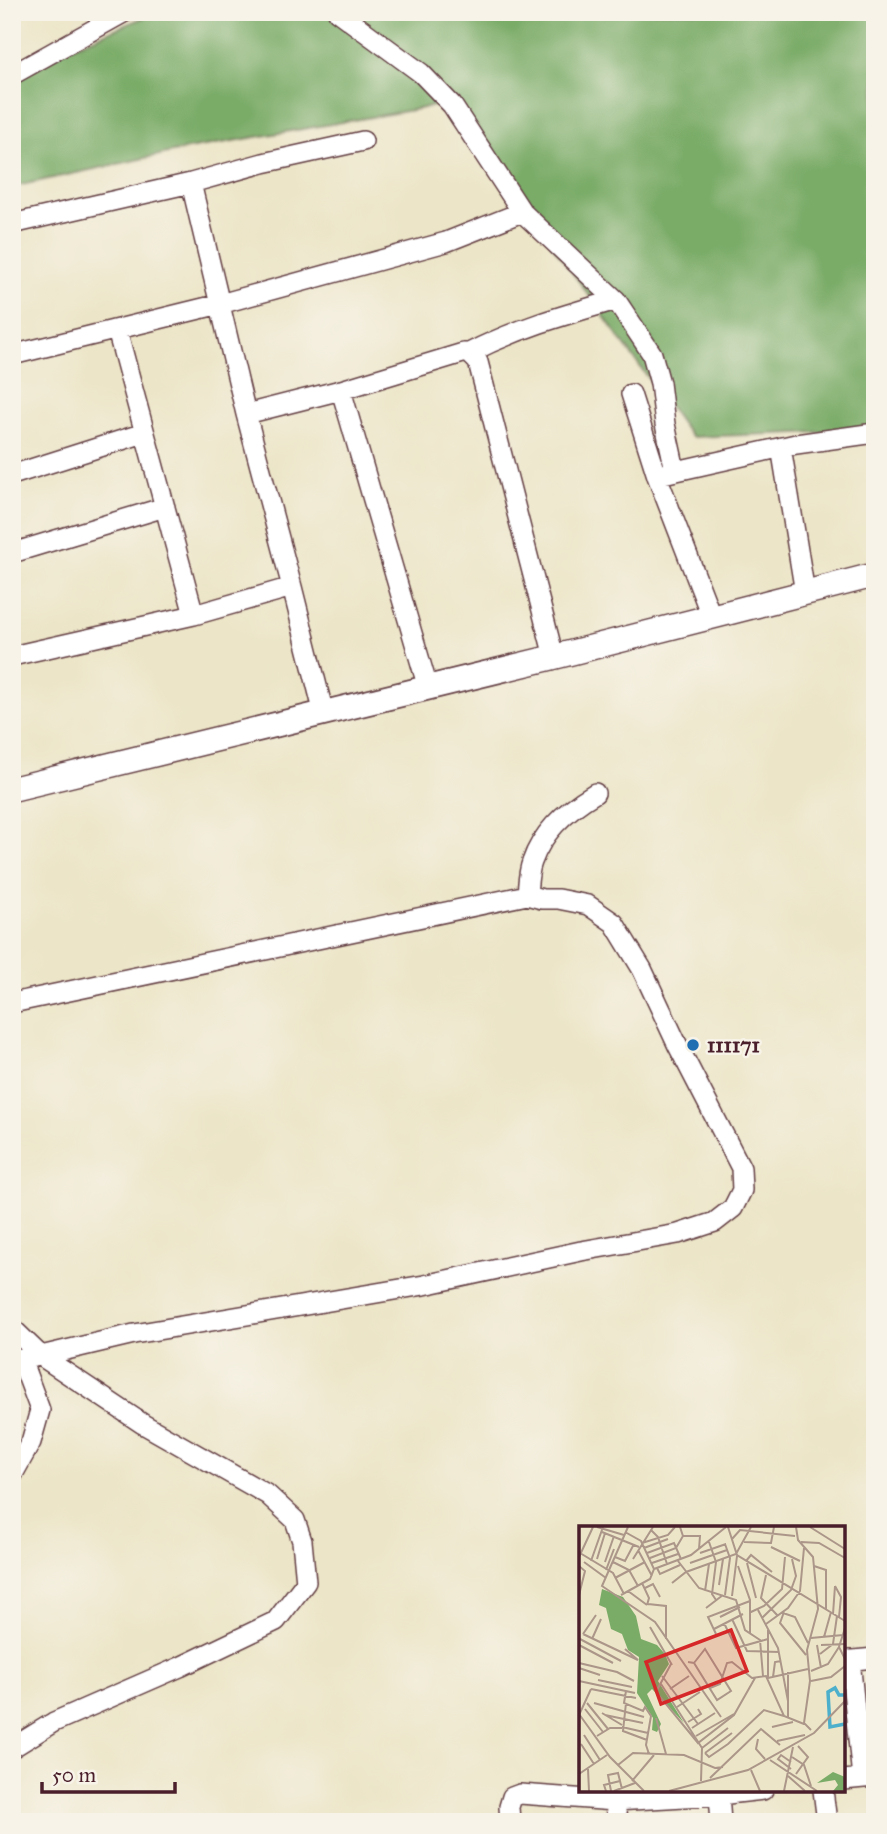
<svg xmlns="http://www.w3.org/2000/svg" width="887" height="1834" font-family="'IM FELL Great Primer',serif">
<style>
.forest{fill:#7aac68;stroke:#62664a;stroke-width:2}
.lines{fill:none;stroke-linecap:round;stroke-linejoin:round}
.minor-casing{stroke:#623d42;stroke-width:22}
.tertiary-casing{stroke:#623d42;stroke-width:27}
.minor{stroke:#fff;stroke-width:19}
.tertiary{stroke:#fff;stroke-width:24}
.poi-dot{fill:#1f6fb2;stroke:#f7f3e8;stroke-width:2.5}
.labels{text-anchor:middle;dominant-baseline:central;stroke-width:5;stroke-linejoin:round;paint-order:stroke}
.poi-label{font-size:21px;font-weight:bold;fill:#4a1f2b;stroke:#f7f3e8;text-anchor:start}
.inset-river{fill:none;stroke:#4cafcb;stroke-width:3.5}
.inset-road{fill:none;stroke:#ab9689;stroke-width:2}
.view{fill:#d62828;fill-opacity:0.15;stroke:#d62828;stroke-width:3.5}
.inset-edge{fill:none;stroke:#4a1f2b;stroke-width:3.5}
</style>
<rect width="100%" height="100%" fill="#f7f3e8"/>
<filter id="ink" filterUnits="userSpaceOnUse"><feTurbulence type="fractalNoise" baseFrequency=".0143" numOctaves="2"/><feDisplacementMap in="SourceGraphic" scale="14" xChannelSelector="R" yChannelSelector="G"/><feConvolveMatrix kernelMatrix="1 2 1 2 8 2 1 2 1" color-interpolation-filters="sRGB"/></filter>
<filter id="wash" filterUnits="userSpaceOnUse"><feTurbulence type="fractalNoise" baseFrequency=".00686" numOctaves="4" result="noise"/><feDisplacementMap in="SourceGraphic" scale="28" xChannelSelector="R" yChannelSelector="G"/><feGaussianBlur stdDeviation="1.57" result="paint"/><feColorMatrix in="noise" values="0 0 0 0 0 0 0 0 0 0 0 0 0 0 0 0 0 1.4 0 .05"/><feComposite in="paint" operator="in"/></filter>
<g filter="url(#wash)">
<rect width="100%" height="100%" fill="#ece5c7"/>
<path class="forest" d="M 157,12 L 875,12 L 875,430 L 691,437 L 546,236 L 446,104 L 182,150 L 12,187 L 12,71 Z"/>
</g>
<g filter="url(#ink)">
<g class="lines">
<g class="minor-casing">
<path id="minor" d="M 338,12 L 421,73 L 452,105 L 522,212 L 616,300 L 652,354 L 660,383 L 665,424 L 675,470
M 12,75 L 125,12
M 191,183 L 246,414 L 292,587 L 324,714
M 12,224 L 191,183 L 263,163 L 363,141
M 117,330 L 194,615
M 469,353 L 478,362 L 554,657
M 12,355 L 220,304 L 446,242 L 522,212
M 341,390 L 428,688
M 631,394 L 657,476 L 712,618
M 246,414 L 341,390 L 463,353 L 469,353 C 518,328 564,315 616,300
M 781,447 L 805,593
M 663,474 L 796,444 L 875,433
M 12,475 L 144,433
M 12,550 L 19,551 L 165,507
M 12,656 L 194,615 L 292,587
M 527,895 C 528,885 528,872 532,862 C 543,830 568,809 595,793
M 12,1003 L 527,895 L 542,899 L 558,899 L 588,905 L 614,923 L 642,969 L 678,1046 L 741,1168 L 742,1190 L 733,1208 L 715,1222 L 678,1234 L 581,1251 L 424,1285 L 134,1334 L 41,1356 L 12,1361
M 12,1328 L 41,1356 L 143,1424 L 268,1495 L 295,1520 L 302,1541 L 306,1582 L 276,1621 L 180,1667 L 54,1722 L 12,1748
M 12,1476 L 31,1442 L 40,1410 L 21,1359
M 850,1660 L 862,1778
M 843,1661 L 875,1658
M 843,1780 L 874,1777
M 823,1790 L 827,1822
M 719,1795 L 721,1822
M 615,1801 L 617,1822
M 510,1822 L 509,1807 L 512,1797 L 520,1794 L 615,1801 L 719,1795 L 763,1790"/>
</g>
<g class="tertiary-casing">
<path id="tertiary" d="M 12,789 L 554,657 L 875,575"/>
</g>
<use href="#minor" class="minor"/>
<use href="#tertiary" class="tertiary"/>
</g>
</g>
<circle class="poi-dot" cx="693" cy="1045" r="7"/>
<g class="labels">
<g class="poi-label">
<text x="707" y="1045">111171</text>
</g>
</g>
<g transform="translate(579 1526)">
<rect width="266" height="266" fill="#ece5c7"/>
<path d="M 23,63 L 44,71 L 57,90 L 62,113 L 78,119 L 86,128 L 90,138 L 79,155 L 105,197 L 73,163 L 68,168 L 82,198 L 78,206 L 73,204 L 74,192 L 58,167 L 60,131 L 49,124 L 43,108 L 32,103 L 27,82 L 20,79 ZM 254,246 L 266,251 L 266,265 L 254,265 L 259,259 L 256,254 L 238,257 Z" fill="#7aac68"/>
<path class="inset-river" d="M 266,169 L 260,169 L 256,162 L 249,166 L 251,201 L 266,198"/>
<path class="inset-road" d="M 18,1 L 45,9M 49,1 L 23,60 L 76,96 L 142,191M 101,1 L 104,10 L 121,10 L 120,23M 149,1 L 158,29 L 266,95M 217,1 L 219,14 L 234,31 L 239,83 L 228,124 L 231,155 L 225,197 L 232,204M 231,1 L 266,23M 72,4 L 79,11 L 88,38M 23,6 L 60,21M 153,13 L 161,4 L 216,10M 130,16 L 137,36 L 133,68 L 137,74M 165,16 L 192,17 L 195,1M 222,16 L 240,17 L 266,32M 63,17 L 89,9 L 96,1M 192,21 L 221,35M 65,22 L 89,13M 59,24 L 73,50M 1,27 L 34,47 L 45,68M 68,27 L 95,17 L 102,33M 121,27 L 147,18M 0,31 L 14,1M 36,31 L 46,35 L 55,18M 71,32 L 97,22 L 104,10M 18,33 L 26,7M 54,33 L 74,1M 12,35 L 24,1M 99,35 L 120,62 L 157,74 L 166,104 L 181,114 L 184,150M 167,35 L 172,29 L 193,46M 5,36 L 27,52M 26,36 L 35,10M 34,36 L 50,44 L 59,60M 73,37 L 99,28M 111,37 L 148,24M 168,37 L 177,72M 0,40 L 6,45 L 0,69M 159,40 L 171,74 L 171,107M 235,40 L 247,44 L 247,83M 78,42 L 81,48 L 101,39M 75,43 L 112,29 L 147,1M 27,44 L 35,23M 187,49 L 182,72 L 199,90M 36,52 L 66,36M 63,57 L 70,72 L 68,79M 93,57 L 107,46 L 157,28 L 172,1M 140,59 L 144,33M 256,60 L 262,71 L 260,91M 66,62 L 74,58 L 81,71M 49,65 L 68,79M 126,65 L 130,38M 42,69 L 71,53 L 75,43 L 62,15 L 46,6M 146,69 L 151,32 L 146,18M 153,70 L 158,30M 69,78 L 87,80 L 87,113M 127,82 L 144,69M 179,84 L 199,122 L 209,175M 172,86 L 185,80 L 203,63 L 206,31M 205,86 L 201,97 L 227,129M 204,87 L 216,91 L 229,117M 254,88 L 256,60M 141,91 L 161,81M 183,92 L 212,64 L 217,50 L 213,33M 153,93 L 168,125 L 200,126M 145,97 L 157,122 L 189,113M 187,98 L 209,82 L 221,65 L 225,22M 71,101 L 93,139M 266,102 L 260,121 L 266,133M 135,103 L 164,88M 189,104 L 189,152 L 229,143M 4,108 L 59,134 L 46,123M 4,108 L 17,89M 137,108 L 129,91 L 171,75M 245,111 L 252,86M 232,112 L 264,109M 1,113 L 42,135M 13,113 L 22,93M 0,119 L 34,137M 238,119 L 242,142M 242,119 L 266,118M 241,128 L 254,118 L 258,90M 109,136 L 115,137 L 138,174 L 152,165 L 126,123 L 115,137M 0,137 L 38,146 L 55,155M 92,138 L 77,166 L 119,217 L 155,189 L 176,152M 0,142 L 21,149M 232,145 L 249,138 L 260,121M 83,150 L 119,198M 194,151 L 196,136 L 202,135M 19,154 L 53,161M 0,155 L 56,167M 232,155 L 252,151 L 266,140M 82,158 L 123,222 L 122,255M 131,162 L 141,158 L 148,137 L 153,136 L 173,152 L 187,150 L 205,190 L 225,198M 12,163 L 57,172M 91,163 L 110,150M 47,165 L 45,177 L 64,185 L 66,181 L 72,190 L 67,219 L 70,228M 8,177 L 29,203M 15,177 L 65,191M 47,177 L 44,205 L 68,214M 98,181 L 121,166M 6,183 L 24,206M 23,187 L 43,199M 0,188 L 31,231 L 65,265M 0,189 L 12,163M 26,189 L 64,197M 77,192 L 87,228M 209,192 L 209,146M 109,196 L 122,188 L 119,183M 43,201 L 69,207M 193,201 L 214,196M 113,202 L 136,187M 5,209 L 21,234M 18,210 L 31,202 L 43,202M 117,210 L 155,188M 179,213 L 177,223 L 186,233M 198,215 L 226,209M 2,218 L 15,238M 123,222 L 149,202M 126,227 L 130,231 L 149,218 L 185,184 L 205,190M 126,227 L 153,207M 213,231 L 225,239 L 232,260M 191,234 L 238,265M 39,239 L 54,227 L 105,229 L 136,242 L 144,241M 9,243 L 10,265M 212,243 L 199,233 L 202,229 L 212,236M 172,244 L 181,265M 0,248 L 28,229M 217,248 L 229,231 L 219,220M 209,250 L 226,265M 131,252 L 182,203 L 201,219M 53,255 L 75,229M 27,265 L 25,259 L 41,255 L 43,263M 32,265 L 29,249 L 39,247 L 41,255M 35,265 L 56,257M 90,265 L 169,244 L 235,207 L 266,175M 205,265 L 214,221"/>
<path class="view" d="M 152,104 L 168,145 L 82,178 L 67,136 Z"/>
<rect width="266" height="266" class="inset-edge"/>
</g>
<rect width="887" height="1834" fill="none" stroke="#f7f3e8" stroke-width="42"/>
<path d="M42 1782v10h133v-10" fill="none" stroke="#4a1f2b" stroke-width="3.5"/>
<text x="52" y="1782" font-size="21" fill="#4a1f2b" stroke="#f7f3e8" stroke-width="5" paint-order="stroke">50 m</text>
</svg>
